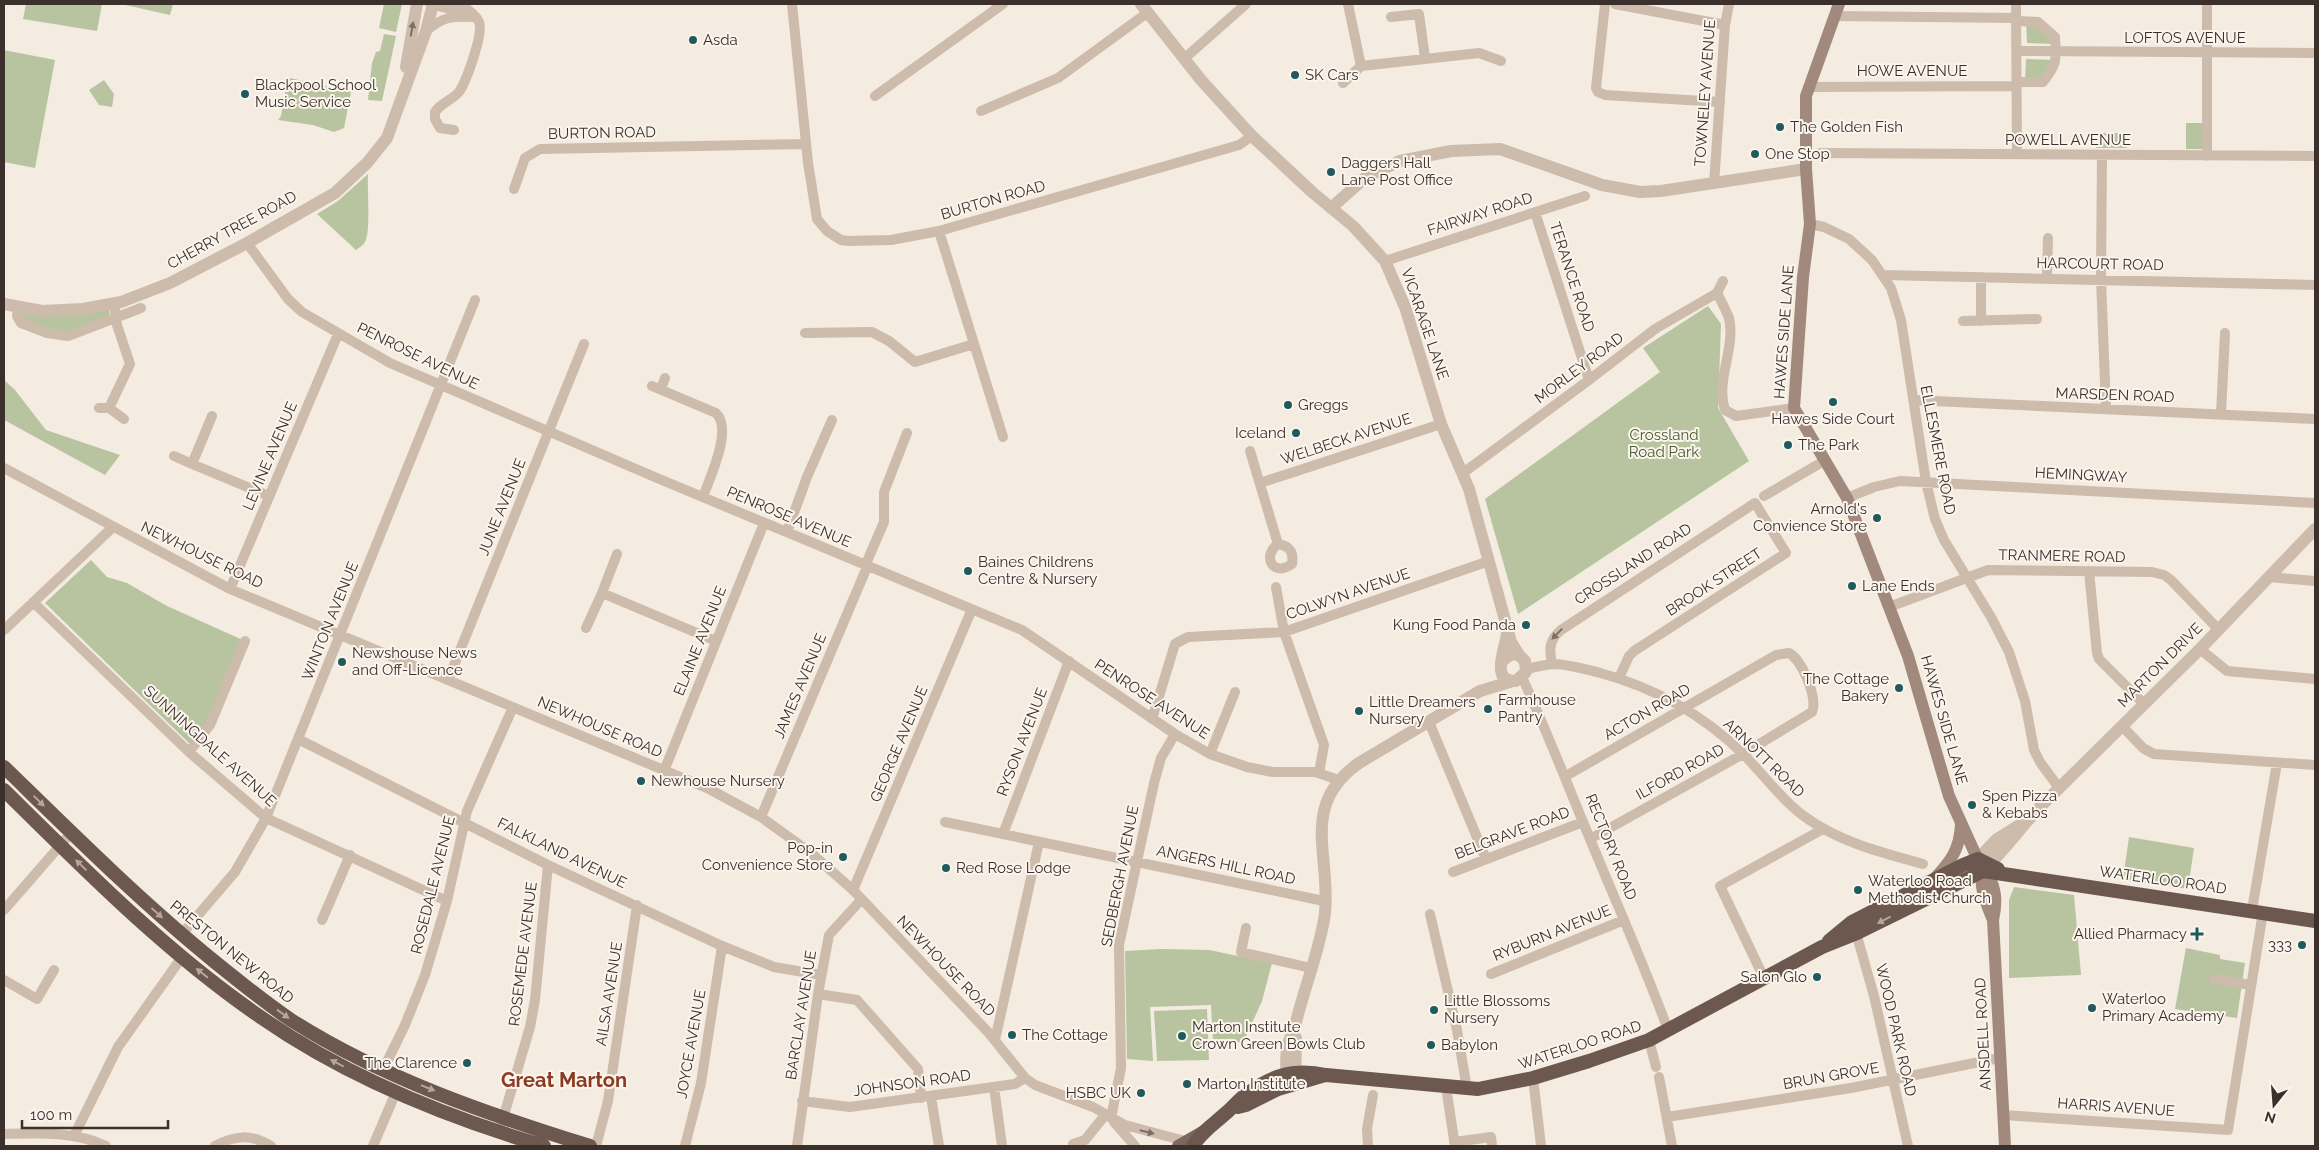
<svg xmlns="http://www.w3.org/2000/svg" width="2319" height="1150" font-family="Raleway,sans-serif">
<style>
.green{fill:#b8c4a0}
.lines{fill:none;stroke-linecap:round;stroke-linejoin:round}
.minor{stroke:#cdbbac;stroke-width:10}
.tertiary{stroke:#cdbbac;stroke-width:12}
.secondary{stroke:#a18a7d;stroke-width:12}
.primary{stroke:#7d675c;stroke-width:12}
.trunk{stroke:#6c584f;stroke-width:14}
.oneway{fill:#7d6f65}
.oneway2{fill:#b4a69e}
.poi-dot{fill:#1f5a5e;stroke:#fbf5ee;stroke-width:2}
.labels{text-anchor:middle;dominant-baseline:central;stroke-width:4;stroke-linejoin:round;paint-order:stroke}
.street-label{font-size:15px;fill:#3b302b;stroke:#fbf5ee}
.poi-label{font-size:15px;fill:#3b302b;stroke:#fbf5ee;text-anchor:start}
.park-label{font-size:15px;fill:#4a5a2e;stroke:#fbf5ee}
.district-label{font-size:20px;font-weight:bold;fill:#8c3b22;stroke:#fbf5ee}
</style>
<rect width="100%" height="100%" fill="#f4ebe1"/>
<path class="green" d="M 26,4 L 102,4 L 97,31 L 23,19 Z
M 121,4 L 173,4 L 170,15 Z
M 384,4 L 402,4 L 396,32 L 379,28 Z
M 2026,22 L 2038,23 L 2055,44 L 2027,43 Z
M 384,34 L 396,36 L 382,101 L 368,100 L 372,63 L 376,52 L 380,51 Z
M 4,50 L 55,60 L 35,168 L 4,162 Z
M 2026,59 L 2055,60 L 2043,82 L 2025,82 Z
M 290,78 L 351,92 L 344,128 L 334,132 L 313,125 L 278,120 L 281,116 L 287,83 Z
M 104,80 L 114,94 L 112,107 L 99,105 L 89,90 Z
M 2186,123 L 2204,123 L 2204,149 L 2186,149 Z
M 2103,133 L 2123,133 L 2127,148 L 2096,148 L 2098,136 Z
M 368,174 C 367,189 371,232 365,242 C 363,245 359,248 356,250 L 317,214 L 338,201 Z
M 1708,306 L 1721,324 L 1718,408 L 1749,461 L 1518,614 L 1485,499 L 1660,372 L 1643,348 Z
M 109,310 L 110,316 L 68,333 L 53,332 L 23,321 L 22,313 Z
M 4,380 L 15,390 L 46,430 L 120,455 L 105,475 L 4,420 Z
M 91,560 L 107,577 L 127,583 L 167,606 L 245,641 L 210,725 L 193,747 L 45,603 Z
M 2129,837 L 2194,848 L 2188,889 L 2123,879 Z
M 2014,887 L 2074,895 L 2081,975 L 2009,978 L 2009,900 Z
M 2186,948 L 2220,955 L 2220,959 L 2245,963 L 2237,1018 L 2175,1009 Z
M 1161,949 L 1209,950 L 1272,963 L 1262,1001 L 1243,1043 L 1213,1039 L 1211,1005 L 1150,1007 L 1153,1061 L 1127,1059 L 1125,951 Z
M 1207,1009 L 1209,1060 L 1157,1061 L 1154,1011 Z"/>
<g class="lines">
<path class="minor" d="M 430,4 L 462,12
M 792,4 L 808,163 L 817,219 L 827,231 L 841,240 L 849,241 L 891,240 L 939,231 L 1239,145 L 1252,136
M 1605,4 L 1596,88 L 1598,92 L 1605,95 L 1720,102
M 1615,4 L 1725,25
M 2016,4 L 2017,154
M 1835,16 L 2017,18
M 1391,17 L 1419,14 L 1425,58
M 2017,21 L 2038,22 L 2055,37 C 2056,60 2058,63 2043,82 L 2017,82
M 426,31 C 444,16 452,16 475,17
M 2017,51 L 2315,53
M 1185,58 L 1246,4
M 1361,66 L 1479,53 L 1501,61
M 1343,83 L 1361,66 L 1348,4
M 1808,87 L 2017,86
M 875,96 L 1003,4
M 981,111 L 1058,78 L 1147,13
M 454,130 L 440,128 L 435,119 L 435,112 C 441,103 452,100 459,92 C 466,82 484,33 479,22 C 476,14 466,8 459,4
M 1820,153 L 2315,156
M 2102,155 L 2101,279 L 2106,409
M 2207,156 L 2207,4
M 1714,184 L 1725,25 L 1729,4
M 514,189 L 525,158 L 540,149 L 806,144
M 1535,212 L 1589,380
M 1810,224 L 1824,227 L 1849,239 L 1872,260 L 1891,288 L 1901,320 L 1926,482 L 1935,519 L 1944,540 L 1991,617 L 2009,652 L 2025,701 L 2034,750 L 2040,762 L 2059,788
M 939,231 L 1003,437
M 247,243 L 288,299 L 302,312 L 390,363 L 657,478 L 1022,630 L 1175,734 L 1210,754 L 1247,767 L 1273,772 L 1315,772 L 1339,780
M 1385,261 L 1585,196
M 1883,275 L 2315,285
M 2047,278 L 2048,238
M 1723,281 L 1717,293 C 1721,301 1726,310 1729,318 C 1736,348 1715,381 1725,410 L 1736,416 L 1794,408
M 114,304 L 117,325 L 130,364 L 109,408 L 124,419
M 18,308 L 17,316 L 21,323 L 47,333 L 68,336 L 141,308
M 1963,321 L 2037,319
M 1981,321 L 1981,277
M 805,333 L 872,332 L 889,341 L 915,362 L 974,344
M 652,386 L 716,413 C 733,430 710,477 703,497
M 661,389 L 665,378
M 1913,400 L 2315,419
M 99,408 L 109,408
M 2221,414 L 2225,333
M 212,416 L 192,464 L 269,496
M 1250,451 L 1278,544 C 1290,546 1294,552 1292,564 C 1272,578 1262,555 1278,544
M 174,456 L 192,464
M 4,468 L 230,589 L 709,789 L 761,817 L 811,853 L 853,890 L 988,1032 L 1025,1078 L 1035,1085 L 1093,1107 L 1125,1125 L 1185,1141
M 1463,473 L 1589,380 L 1655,329 L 1717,293
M 1260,483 L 1441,424
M 1764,496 L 1824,461
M 1847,498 L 1874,487 L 1900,481 L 2315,503
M 787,532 L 807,477 L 832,420
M 865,566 L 884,522 L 884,492 L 907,433
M 2089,571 L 2097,653 L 2099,659 L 2144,704
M 2269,577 L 2315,581
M 1276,587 L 1284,632 L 1324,745 L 1319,773
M 230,589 L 338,334
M 602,593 L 617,554
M 33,602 L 189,752 L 266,818 L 447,901
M 1889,607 L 1988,570 L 2152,572 L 2164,575 L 2171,580 L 2219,630
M 586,628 L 602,593 L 716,641
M 4,630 L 113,527
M 2200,649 L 2227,671 L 2315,679
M 1552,664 C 1549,649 1549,640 1561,630 L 1755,503 L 1786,553 L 1634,651 L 1629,656 L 1619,678
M 1527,669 C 1535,667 1544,665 1553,664 C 1568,664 1583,669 1597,672 C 1653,687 1703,714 1744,755 C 1765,776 1783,802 1808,819 C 1842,843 1884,853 1923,864
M 1522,677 C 1544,725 1563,773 1583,822 C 1611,891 1642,959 1668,1030
M 448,680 L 584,344
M 1152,719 L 1175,644 L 1188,637 L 1284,632 L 1489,561
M 1429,722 L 1486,859
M 2122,726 L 2143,748 L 2154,754 L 2315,765
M 298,739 L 548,865 L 722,946 L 774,967 L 821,975
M 189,752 L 210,725 L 245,641
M 1210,754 L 1235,692
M 664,771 L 764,523
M 1566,776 L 1776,655 L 1789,653 C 1802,660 1818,698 1812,712 L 1743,754 L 1590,839
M 761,817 L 867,567
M 945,822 L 1324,901
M 1003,834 L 1069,661
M 1453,872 L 1583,822
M 853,890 L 972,609
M 4,910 L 71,833
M 2252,910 L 2277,763
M 1430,914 L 1457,1030 L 1467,1089
M 322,920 L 350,855
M 1246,928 L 1241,952 L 1311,968
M 1855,929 L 1874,996 L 1908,1146
M 181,935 L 235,872 L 266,818 L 475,300
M 1491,974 L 1624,920
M 1764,978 L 1720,886 L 1823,829
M 2214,979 L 2251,985
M 4,980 L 37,999 L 54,970
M 818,994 L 857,1000 L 918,1069 L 921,1098
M 995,1040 L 1039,842
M 1649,1040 L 1656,1067
M 383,1070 L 405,1025 L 425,975 L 447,901 L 467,811 L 513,707
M 1659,1077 L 1672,1146
M 1533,1078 L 1541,1146
M 994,1087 L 1002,1146
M 1446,1087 L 1455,1146
M 931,1097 L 939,1146
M 802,1101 L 850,1107 L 1015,1084 L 1025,1078
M 2003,1115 L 2228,1130 L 2263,912
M 1667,1117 L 1851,1088 L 1999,1058
M 1111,1118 L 1121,1068 L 1119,945 L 1154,783 L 1161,758 L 1175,734
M 502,1122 L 530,1027 L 535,1000 L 548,865
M 1114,1122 L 1135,1146
M 4,1134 C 37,1133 75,1131 106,1146
M 74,1136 L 118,1047 L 182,957
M 1454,1142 L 1491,1137 L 1492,1146
M 1073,1144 L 1085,1140 L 1106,1114
M 215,1146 C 235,1135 252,1134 271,1146
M 373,1146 L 396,1092
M 596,1146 L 608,1101 L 637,905
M 685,1146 L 701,1083 L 722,946
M 797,1146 L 818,994 L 829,935 L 861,900
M 1368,1146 L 1367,1129 L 1373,1095"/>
<path class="tertiary" d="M 1141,4 L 1201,80 L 1252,136 L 1312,192 L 1353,226 L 1385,261 L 1405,307 L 1441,424 L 1469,489 L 1511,642 L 1519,655
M 406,67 L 417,4
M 1331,208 L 1366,177 L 1400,161 L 1451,151 L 1500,149 L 1602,185 L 1640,192 L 1661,191 L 1806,169
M 4,304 L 42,311 L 83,309 L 121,302 L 170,283 L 247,243 L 335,193 L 367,163 L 387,138 L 426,31 L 433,4
M 1501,662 L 1511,654 L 1519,655 L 1525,661 L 1526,672 L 1516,681 C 1489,682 1506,648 1507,633
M 1978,859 L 1997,839 L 2021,824
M 1983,871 C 2004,851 2020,828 2040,807 L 2200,649 L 2315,529
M 1287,1083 C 1286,1066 1284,1045 1294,1031 C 1302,992 1320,952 1325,913 C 1331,855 1299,805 1359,763 L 1480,691 L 1513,681
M 1295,1083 L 1296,1038"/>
<path class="secondary" d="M 1839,4 L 1806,96 L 1806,169 L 1810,224 L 1803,277 L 1794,408 L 1847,498 L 1908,656 L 1949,796 L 1983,871 C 1997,882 1997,903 1993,920 L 2005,1146
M 1983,871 C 1978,886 1987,905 1993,920
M 1935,878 C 1951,861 1960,849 1961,824"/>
<path class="primary" d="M 1178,1146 L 1204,1131"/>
<path class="trunk" d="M 4,767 C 73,834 141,902 215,962 C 240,982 264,1002 291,1020 C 382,1078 487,1114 590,1146
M 4,790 C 86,871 167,953 262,1018 C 347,1077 446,1117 544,1146
M 1829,941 L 1852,922 L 1963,865 L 1978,859 L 1998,869
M 1238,1107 L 1246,1105 L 1278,1089 L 1325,1075
M 1193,1146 C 1201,1132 1214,1124 1226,1113 C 1232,1108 1237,1102 1243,1097 C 1270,1076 1292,1068 1326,1075 L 1478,1089 L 1533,1078 L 1589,1061 L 1649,1040 L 1822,947 L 1857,933 L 1983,871 L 2315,921"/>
</g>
<defs><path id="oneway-solid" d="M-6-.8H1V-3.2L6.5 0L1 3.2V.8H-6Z" transform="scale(1.25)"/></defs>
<g class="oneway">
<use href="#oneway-solid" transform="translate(412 29) rotate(-80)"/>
<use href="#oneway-solid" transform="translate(1557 634) rotate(134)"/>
<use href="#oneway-solid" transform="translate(1147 1132) rotate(14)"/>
</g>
<g class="oneway2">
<use href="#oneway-solid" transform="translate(39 801) rotate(44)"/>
<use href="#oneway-solid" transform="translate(81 865) rotate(-136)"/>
<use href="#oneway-solid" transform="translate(157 913) rotate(42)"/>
<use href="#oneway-solid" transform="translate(1884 920) rotate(153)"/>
<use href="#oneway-solid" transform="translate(202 973) rotate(-142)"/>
<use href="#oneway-solid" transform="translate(283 1014) rotate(36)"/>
<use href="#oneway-solid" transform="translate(337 1063) rotate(-152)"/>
<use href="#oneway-solid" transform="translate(428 1088) rotate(22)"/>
</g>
<g class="poi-dot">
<circle cx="693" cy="40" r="5"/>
<circle cx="1295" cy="75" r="5"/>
<circle cx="245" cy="94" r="5"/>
<circle cx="1780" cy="127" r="5"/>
<circle cx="1755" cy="154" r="5"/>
<circle cx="1331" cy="172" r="5"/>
<circle cx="1833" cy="402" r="5"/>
<circle cx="1288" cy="405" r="5"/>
<circle cx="1296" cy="433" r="5"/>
<circle cx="1788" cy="445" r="5"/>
<circle cx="1877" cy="518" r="5"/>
<circle cx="968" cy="571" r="5"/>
<circle cx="1852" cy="586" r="5"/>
<circle cx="1526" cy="625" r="5"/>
<circle cx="342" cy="662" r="5"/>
<circle cx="1899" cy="688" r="5"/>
<circle cx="1488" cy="709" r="5"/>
<circle cx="1359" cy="711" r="5"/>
<circle cx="641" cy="781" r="5"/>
<circle cx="1972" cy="805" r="5"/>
<circle cx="843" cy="857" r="5"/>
<circle cx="946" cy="868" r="5"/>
<circle cx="1858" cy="890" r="5"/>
<path d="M2194.5 926.5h5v5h5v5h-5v5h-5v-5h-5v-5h5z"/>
<circle cx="2302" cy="945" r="5"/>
<circle cx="1817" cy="977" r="5"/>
<circle cx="2092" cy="1008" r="5"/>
<circle cx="1434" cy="1010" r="5"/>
<circle cx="1012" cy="1035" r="5"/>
<circle cx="1182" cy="1036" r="5"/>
<circle cx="1431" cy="1045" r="5"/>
<circle cx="467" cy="1063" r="5"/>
<circle cx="1187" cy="1084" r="5"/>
<circle cx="1141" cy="1093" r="5"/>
</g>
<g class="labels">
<g class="street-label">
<text x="2185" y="38">LOFTOS AVENUE</text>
<text x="1912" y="71">HOWE AVENUE</text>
<text transform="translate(1705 93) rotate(-86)">TOWNELEY AVENUE</text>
<text transform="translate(602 133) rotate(-1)">BURTON ROAD</text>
<text x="2068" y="140">POWELL AVENUE</text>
<text transform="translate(993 200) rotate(-16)">BURTON ROAD</text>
<text transform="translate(1480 214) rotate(-18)">FAIRWAY ROAD</text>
<text transform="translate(232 230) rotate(-29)">CHERRY TREE ROAD</text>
<text transform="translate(2100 264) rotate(1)">HARCOURT ROAD</text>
<text transform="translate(1572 277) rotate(72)">TERANCE ROAD</text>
<text transform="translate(1425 324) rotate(71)">VICARAGE LANE</text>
<text transform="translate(1784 332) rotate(-86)">HAWES SIDE LANE</text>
<text transform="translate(418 356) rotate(26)">PENROSE AVENUE</text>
<text transform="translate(1579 368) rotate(-37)">MORLEY ROAD</text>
<text transform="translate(2115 395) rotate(2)">MARSDEN ROAD</text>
<text transform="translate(1346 439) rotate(-18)">WELBECK AVENUE</text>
<text transform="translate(1938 450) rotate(79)">ELLESMERE ROAD</text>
<text transform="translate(270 456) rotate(-67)">LEVINE AVENUE</text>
<text transform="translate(2081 475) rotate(3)">HEMINGWAY</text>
<text transform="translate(502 507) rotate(-68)">JUNE AVENUE</text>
<text transform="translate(789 517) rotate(23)">PENROSE AVENUE</text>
<text transform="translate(202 555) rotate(26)">NEWHOUSE ROAD</text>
<text transform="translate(2062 556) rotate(1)">TRANMERE ROAD</text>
<text transform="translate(1633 564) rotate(-33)">CROSSLAND ROAD</text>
<text transform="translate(1714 582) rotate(-33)">BROOK STREET</text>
<text transform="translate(1348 594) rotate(-19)">COLWYN AVENUE</text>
<text transform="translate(330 621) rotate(-68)">WINTON AVENUE</text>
<text transform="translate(700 641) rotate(-68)">ELAINE AVENUE</text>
<text transform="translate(2160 665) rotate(-45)">MARTON DRIVE</text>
<text transform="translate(800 686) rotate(-67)">JAMES AVENUE</text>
<text transform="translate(1152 699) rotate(33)">PENROSE AVENUE</text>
<text transform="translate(1647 712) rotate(-30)">ACTON ROAD</text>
<text transform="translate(1944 720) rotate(74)">HAWES SIDE LANE</text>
<text transform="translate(600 727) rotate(23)">NEWHOUSE ROAD</text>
<text transform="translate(1022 742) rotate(-69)">RYSON AVENUE</text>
<text transform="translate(899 744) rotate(-67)">GEORGE AVENUE</text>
<text transform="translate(210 746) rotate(42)">SUNNINGDALE AVENUE</text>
<text transform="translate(1764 758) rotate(44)">ARNOTT ROAD</text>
<text transform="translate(1680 772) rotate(-29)">ILFORD ROAD</text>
<text transform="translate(1512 833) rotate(-21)">BELGRAVE ROAD</text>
<text transform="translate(1611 847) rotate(68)">RECTORY ROAD</text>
<text transform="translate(562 853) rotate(26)">FALKLAND AVENUE</text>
<text transform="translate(1226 865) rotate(12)">ANGERS HILL ROAD</text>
<text transform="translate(1120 876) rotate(-79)">SEDBERGH AVENUE</text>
<text transform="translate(2163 880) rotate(8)">WATERLOO ROAD</text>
<text transform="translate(433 885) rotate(-76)">ROSEDALE AVENUE</text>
<text transform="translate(1552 933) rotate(-22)">RYBURN AVENUE</text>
<text transform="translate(232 952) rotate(39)">PRESTON NEW ROAD</text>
<text transform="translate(523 954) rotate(-83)">ROSEMEDE AVENUE</text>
<text transform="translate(946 966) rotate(46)">NEWHOUSE ROAD</text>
<text transform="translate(609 994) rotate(-81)">AILSA AVENUE</text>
<text transform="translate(801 1015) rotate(-81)">BARCLAY AVENUE</text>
<text transform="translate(1896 1030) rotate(77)">WOOD PARK ROAD</text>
<text transform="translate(1983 1034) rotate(-93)">ANSDELL ROAD</text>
<text transform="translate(691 1044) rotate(-80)">JOYCE AVENUE</text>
<text transform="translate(1580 1045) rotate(-18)">WATERLOO ROAD</text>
<text transform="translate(1831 1076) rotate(-10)">BRUN GROVE</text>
<text transform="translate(912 1083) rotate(-8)">JOHNSON ROAD</text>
<text transform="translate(2116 1107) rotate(4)">HARRIS AVENUE</text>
</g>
<g class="poi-label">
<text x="703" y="40">Asda</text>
<text x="1305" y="75">SK Cars</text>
<text x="255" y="85">Blackpool School<tspan x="255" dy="17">Music Service</tspan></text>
<text x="1790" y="127">The Golden Fish</text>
<text x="1765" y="154">One Stop</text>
<text x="1341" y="163">Daggers Hall<tspan x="1341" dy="17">Lane Post Office</tspan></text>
<text x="1298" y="405">Greggs</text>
<text x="1833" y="419" text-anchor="middle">Hawes Side Court</text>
<text x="1286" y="433" text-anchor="end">Iceland</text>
<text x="1798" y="445">The Park</text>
<text x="1867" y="509" text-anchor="end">Arnold's<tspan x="1867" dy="17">Convience Store</tspan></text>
<text x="978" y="562">Baines Childrens<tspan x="978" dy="17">Centre &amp; Nursery</tspan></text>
<text x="1862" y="586">Lane Ends</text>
<text x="1516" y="625" text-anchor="end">Kung Food Panda</text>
<text x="352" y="653">Newshouse News<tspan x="352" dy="17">and Off-Licence</tspan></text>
<text x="1889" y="679" text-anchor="end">The Cottage<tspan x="1889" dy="17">Bakery</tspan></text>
<text x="1498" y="700">Farmhouse<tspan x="1498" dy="17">Pantry</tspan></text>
<text x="1369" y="702">Little Dreamers<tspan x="1369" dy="17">Nursery</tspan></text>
<text x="651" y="781">Newhouse Nursery</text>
<text x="1982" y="796">Spen Pizza<tspan x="1982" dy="17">&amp; Kebabs</tspan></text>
<text x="833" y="848" text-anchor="end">Pop-in<tspan x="833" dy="17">Convenience Store</tspan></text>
<text x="956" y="868">Red Rose Lodge</text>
<text x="1868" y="881">Waterloo Road<tspan x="1868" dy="17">Methodist Church</tspan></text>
<text x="2187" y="934" text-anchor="end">Allied Pharmacy</text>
<text x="2292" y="945" text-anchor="end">333</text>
<text x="1807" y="977" text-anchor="end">Salon Glo</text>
<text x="2102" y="999">Waterloo<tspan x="2102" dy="17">Primary Academy</tspan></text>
<text x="1444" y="1001">Little Blossoms<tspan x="1444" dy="17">Nursery</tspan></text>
<text x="1192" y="1027">Marton Institute<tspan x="1192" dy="17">Crown Green Bowls Club</tspan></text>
<text x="1022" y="1035">The Cottage</text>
<text x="1441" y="1045">Babylon</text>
<text x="457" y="1063" text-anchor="end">The Clarence</text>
<text x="1197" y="1084">Marton Institute</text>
<text x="1131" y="1093" text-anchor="end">HSBC UK</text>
</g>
<g class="park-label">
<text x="1664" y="435">Crossland<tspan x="1664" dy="17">Road Park</tspan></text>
</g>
<g class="district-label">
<text x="564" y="1080">Great Marton</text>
</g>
</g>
<rect width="2319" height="1150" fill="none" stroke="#3b302b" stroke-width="10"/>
<g transform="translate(2274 1105) rotate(197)" stroke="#fbf5ee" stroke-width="4" paint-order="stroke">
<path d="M0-4L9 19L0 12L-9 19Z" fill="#3b302b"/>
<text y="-8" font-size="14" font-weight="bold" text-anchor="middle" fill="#3b302b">N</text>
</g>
<path d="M22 1120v8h146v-8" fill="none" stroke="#3b302b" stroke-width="2.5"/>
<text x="30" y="1120" font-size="15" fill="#3b302b" stroke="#fbf5ee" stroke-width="4" paint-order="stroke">100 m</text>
</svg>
